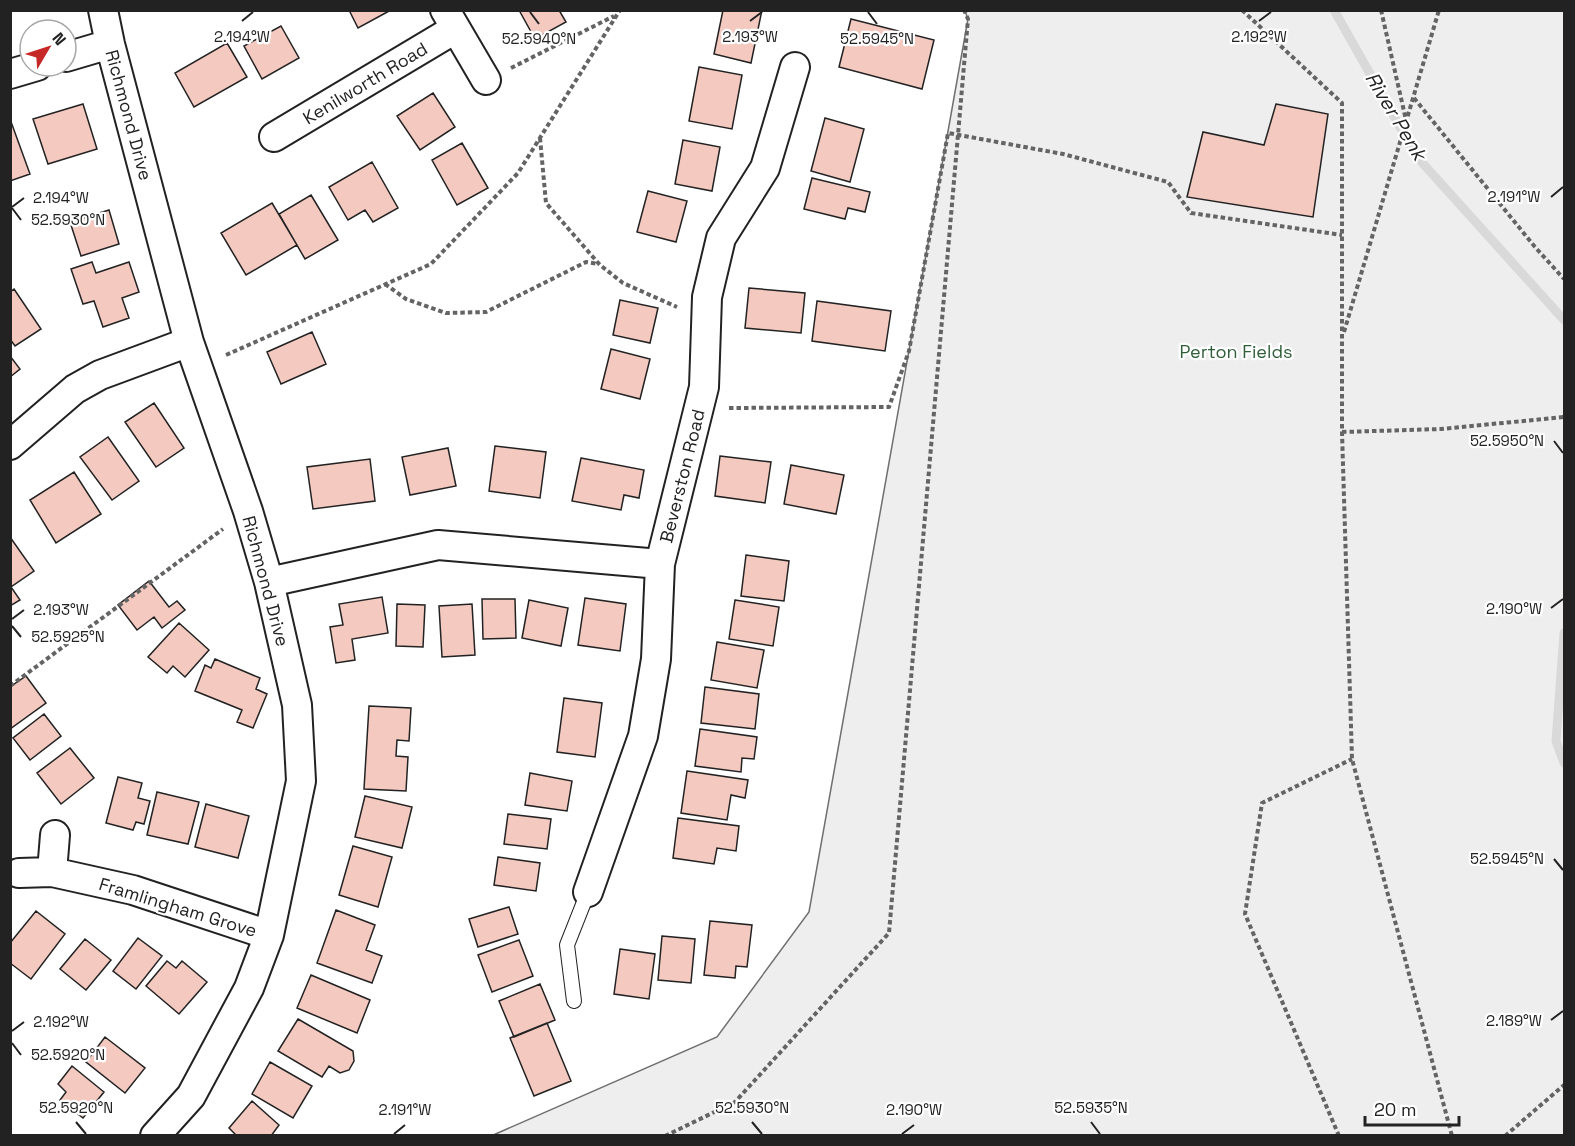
<svg xmlns="http://www.w3.org/2000/svg" width="1575" height="1146" font-family="'Space Grotesk',sans-serif">
<style>
.green{fill:#eee;stroke:#6f6f6f;stroke-width:1.5}
.lines{fill:none;stroke-linecap:round;stroke-linejoin:round}
.stream{stroke:#d9d9d9;stroke-width:9}
.building{fill:#f3c9c0;stroke:#222;stroke-width:1.5}
.lane-casing{stroke:#222;stroke-width:16}
.street-casing{stroke:#222;stroke-width:32}
.path{stroke:#646464;stroke-width:4;stroke-dasharray:4.5 3;stroke-linecap:butt}
.lane{stroke:#fff;stroke-width:14}
.street{stroke:#fff;stroke-width:28}
.ticks{fill:none;stroke:#222;stroke-width:2}
.labels{text-anchor:middle;dominant-baseline:central;stroke-width:4.5;stroke-linejoin:round;paint-order:stroke}
.street-label{font-size:18px;fill:#222;stroke:#fff}
.park-label{font-size:18px;fill:#2f5e38;stroke:#fff}
.water-label{font-size:20px;font-style:italic;fill:#222;stroke:#fff}
.ticks-label{font-size:15px;text-anchor:middle;fill:#222;stroke:#fff;stroke-width:4.5;stroke-linejoin:round;paint-order:stroke}
</style>
<rect width="100%" height="100%" fill="#fff"/>
<path class="green" d="M 965,11 L 1564,11 L 1564,1135 L 491,1136 L 717,1037 L 809,912 L 968,19 Z"/>
<g class="lines">
<path class="stream" d="M 1334,10 L 1417,157 L 1564,320
M 1564,633 L 1556,741 L 1564,763"/>
</g>
<path class="building" d="M 349,10 L 391,10 L 358,28 Z
M 519,10 L 559,10 L 566,22 L 535,39 Z
M 723,10 L 762,10 L 751,63 L 714,54 Z
M 851,19 L 934,40 L 922,89 L 839,67 Z
M 281,26 L 299,58 L 262,79 L 244,46 Z
M 227,43 L 247,77 L 194,107 L 175,73 Z
M 699,67 L 742,75 L 732,129 L 689,121 Z
M 433,93 L 455,127 L 420,150 L 397,116 Z
M 83,104 L 97,149 L 48,164 L 33,119 Z
M 1276,104 L 1328,114 L 1313,217 L 1187,197 L 1203,132 L 1264,145 Z
M 825,118 L 864,129 L 850,182 L 811,171 Z
M 10,119 L 30,174 L 10,181 Z
M 683,140 L 720,147 L 712,191 L 675,184 Z
M 462,143 L 488,188 L 457,205 L 432,160 Z
M 372,162 L 398,208 L 373,222 L 365,210 L 348,220 L 329,187 Z
M 812,178 L 870,192 L 865,212 L 848,208 L 845,219 L 804,209 Z
M 648,191 L 687,201 L 676,242 L 637,232 Z
M 311,195 L 338,240 L 305,259 L 279,214 Z
M 272,203 L 297,245 L 246,275 L 221,233 Z
M 109,210 L 119,244 L 81,256 L 70,222 Z
M 92,262 L 96,273 L 129,262 L 139,292 L 122,298 L 129,318 L 103,327 L 94,301 L 83,304 L 71,269 Z
M 749,288 L 805,293 L 801,333 L 745,328 Z
M 14,289 L 41,329 L 15,346 L 10,339 L 10,292 Z
M 620,300 L 658,308 L 650,343 L 613,335 Z
M 817,301 L 891,311 L 885,351 L 812,341 Z
M 312,332 L 326,364 L 281,384 L 267,352 Z
M 611,349 L 650,359 L 640,399 L 601,389 Z
M 10,356 L 20,369 L 10,377 Z
M 154,403 L 184,448 L 156,467 L 125,422 Z
M 108,437 L 139,481 L 112,500 L 80,457 Z
M 495,446 L 546,452 L 540,498 L 489,491 Z
M 448,448 L 456,486 L 410,495 L 402,457 Z
M 720,456 L 771,462 L 765,503 L 715,496 Z
M 581,458 L 644,470 L 639,498 L 624,495 L 621,510 L 572,501 Z
M 370,459 L 375,501 L 313,509 L 307,467 Z
M 791,465 L 844,475 L 836,514 L 784,504 Z
M 74,472 L 101,514 L 56,543 L 30,500 Z
M 10,537 L 34,571 L 11,587 L 20,600 L 10,606 Z
M 746,555 L 789,561 L 784,601 L 741,596 Z
M 149,581 L 169,607 L 177,601 L 185,610 L 162,628 L 154,617 L 137,630 L 118,605 Z
M 382,597 L 388,633 L 352,639 L 355,660 L 336,663 L 330,627 L 343,625 L 339,604 Z
M 585,598 L 626,604 L 620,651 L 578,645 Z
M 482,599 L 515,599 L 516,638 L 483,639 Z
M 529,600 L 568,608 L 561,646 L 522,638 Z
M 735,600 L 779,607 L 773,646 L 729,639 Z
M 397,604 L 425,605 L 423,647 L 396,646 Z
M 472,604 L 475,655 L 442,657 L 439,606 Z
M 179,623 L 209,650 L 185,677 L 173,666 L 167,673 L 148,657 Z
M 717,642 L 764,650 L 757,688 L 711,680 Z
M 215,659 L 260,678 L 256,689 L 267,694 L 253,728 L 237,722 L 242,710 L 195,691 L 205,665 L 211,668 Z
M 26,676 L 46,703 L 10,729 L 10,687 Z
M 705,687 L 759,694 L 755,729 L 701,723 Z
M 564,698 L 602,703 L 595,757 L 557,752 Z
M 369,706 L 411,708 L 409,741 L 397,740 L 396,756 L 408,757 L 406,791 L 364,789 Z
M 44,714 L 61,736 L 30,760 L 13,738 Z
M 700,729 L 757,737 L 754,759 L 742,758 L 741,772 L 695,766 Z
M 70,748 L 94,778 L 61,804 L 37,773 Z
M 687,771 L 748,780 L 745,798 L 731,795 L 727,820 L 681,813 Z
M 530,773 L 572,781 L 567,811 L 525,805 Z
M 118,777 L 142,783 L 138,798 L 150,801 L 144,824 L 136,822 L 133,830 L 106,823 Z
M 157,792 L 199,802 L 188,844 L 147,835 Z
M 365,796 L 412,807 L 402,848 L 355,837 Z
M 206,804 L 249,816 L 238,858 L 195,847 Z
M 508,814 L 551,819 L 547,849 L 504,844 Z
M 678,818 L 739,826 L 736,851 L 717,848 L 714,864 L 673,858 Z
M 353,846 L 392,857 L 378,907 L 339,895 Z
M 498,857 L 540,863 L 536,891 L 494,885 Z
M 509,907 L 518,934 L 478,947 L 469,919 Z
M 336,910 L 375,925 L 366,950 L 382,956 L 372,983 L 317,963 Z
M 36,911 L 65,934 L 31,979 L 10,963 L 10,943 Z
M 710,921 L 752,925 L 747,967 L 736,966 L 735,978 L 704,975 Z
M 662,936 L 695,939 L 691,983 L 658,980 Z
M 138,938 L 162,956 L 136,989 L 113,971 Z
M 85,939 L 111,960 L 86,990 L 60,969 Z
M 519,940 L 533,976 L 492,992 L 478,955 Z
M 620,949 L 655,954 L 649,999 L 614,994 Z
M 167,961 L 176,968 L 182,961 L 207,982 L 179,1014 L 146,986 Z
M 311,975 L 370,1000 L 357,1033 L 297,1008 Z
M 540,984 L 555,1020 L 514,1037 L 499,1001 Z
M 298,1019 L 353,1051 L 354,1061 L 349,1070 L 340,1073 L 329,1066 L 322,1077 L 278,1051 Z
M 547,1023 L 571,1081 L 534,1096 L 510,1038 Z
M 105,1037 L 145,1068 L 125,1093 L 86,1062 Z
M 270,1062 L 312,1086 L 293,1118 L 252,1094 Z
M 72,1066 L 104,1092 L 83,1118 L 60,1100 L 66,1092 L 58,1084 Z
M 252,1101 L 279,1125 L 271,1136 L 237,1136 L 229,1128 Z"/>
<g class="lines">
<g class="lane-casing">
<path id="lane" d="M 574,1001 L 567,945 L 588,892"/>
</g>
<g class="street-casing">
<path id="street" d="M 103,10 L 110,44 L 189,342 L 248,511 L 269,582 L 297,705 L 301,781 L 269,935 L 249,988 L 191,1096 L 155,1136
M 445,10 L 486,80
M 66,57 L 110,44
M 10,74 L 37,66
M 274,137 L 455,29
M 10,445 L 75,389 L 100,375 L 189,342
M 269,582 L 438,545 L 660,564
M 52,872 L 55,835
M 19,873 L 52,872 L 133,890 L 269,935
M 588,892 L 643,736 L 656,659 L 660,564 L 704,387 L 707,297 L 721,238 L 765,168 L 795,67"/>
</g>
<path class="path" d="M 1242,10 L 1342,103 L 1342,432 L 1352,759 L 1452,1136
M 1381,10 L 1406,120
M 511,68 L 614,16
M 1414,98 L 1535,247 L 1564,279
M 540,138 L 546,203 L 600,265 L 623,283 L 677,307
M 385,284 L 406,299 L 446,313 L 486,312 L 586,262 L 599,264
M 1344,332 L 1439,10
M 226,355 L 431,264 L 518,173 L 620,10
M 729,408 L 889,407 L 909,351 L 948,133 L 1063,154 L 1168,182 L 1191,213 L 1342,235
M 1342,432 L 1441,429 L 1564,417
M 10,686 L 223,529
M 665,1136 L 735,1102 L 889,933 L 968,19 L 964,10
M 1339,1136 L 1245,914 L 1262,803 L 1352,759
M 1505,1136 L 1564,1085"/>
<use href="#lane" class="lane"/>
<use href="#street" class="street"/>
</g>
<path class="ticks" d="M 530,12 L 539,24M 868,12 L 877,24M 242,21 L 253,12M 750,21 L 762,12M 1259,21 L 1271,12M 1551,197 L 1563,187M 12,207 L 24,198M 12,208 L 21,220M 1554,441 L 1563,453M 1551,608 L 1563,599M 12,619 L 24,610M 12,626 L 21,637M 1554,859 L 1563,870M 1551,1020 L 1563,1011M 12,1031 L 24,1022M 12,1043 L 21,1055M 76,1122 L 86,1134M 752,1122 L 762,1134M 1091,1122 L 1100,1134M 394,1134 L 405,1125M 902,1134 L 914,1125"/>
<g class="labels">
<g class="street-label">
<text transform="translate(365 83) rotate(-31)">Kenilworth Road</text>
<text transform="translate(129 115) rotate(75)">Richmond Drive</text>
<text transform="translate(682 476) rotate(-76)">Beverston Road</text>
<text transform="translate(266 581) rotate(75)">Richmond Drive</text>
<text transform="translate(178 907) rotate(17)">Framlingham Grove</text>
</g>
<g class="park-label">
<text x="1236" y="351">Perton Fields</text>
</g>
<g class="water-label">
<text transform="translate(1396 116) rotate(59)">River Penk</text>
</g>
</g>
<g class="ticks-label">
<text x="242" y="42">2.194°W</text>
<text x="750" y="42">2.193°W</text>
<text x="1259" y="42">2.192°W</text>
<text x="539" y="44">52.5940°N</text>
<text x="877" y="44">52.5945°N</text>
<text x="1514" y="202">2.191°W</text>
<text x="61" y="203">2.194°W</text>
<text x="68" y="225">52.5930°N</text>
<text x="1507" y="446">52.5950°N</text>
<text x="1514" y="614">2.190°W</text>
<text x="61" y="615">2.193°W</text>
<text x="68" y="642">52.5925°N</text>
<text x="1507" y="864">52.5945°N</text>
<text x="1514" y="1026">2.189°W</text>
<text x="61" y="1027">2.192°W</text>
<text x="68" y="1060">52.5920°N</text>
<text x="76" y="1113">52.5920°N</text>
<text x="752" y="1113">52.5930°N</text>
<text x="1091" y="1113">52.5935°N</text>
<text x="405" y="1115">2.191°W</text>
<text x="914" y="1115">2.190°W</text>
</g>
<rect width="1575" height="1146" fill="none" stroke="#222222" stroke-width="24"/>
<g transform="translate(48 48) rotate(51)"><circle r="28" fill="#ffffff" stroke="#a7a7a7" stroke-width="1.5"/>
<path d="M0-4.5L10 22L0 15L-10 22Z" fill="#c62828"/>
<text y="-9" font-size="16" font-weight="bold" text-anchor="middle" fill="#222222">N</text>
</g>
<path d="M1365 1116v9h94v-9" fill="none" stroke="#222222" stroke-width="3"/>
<text x="1374" y="1116" font-size="18" fill="#222222" stroke="#ffffff" stroke-width="4.5" paint-order="stroke">20 m</text>
</svg>
